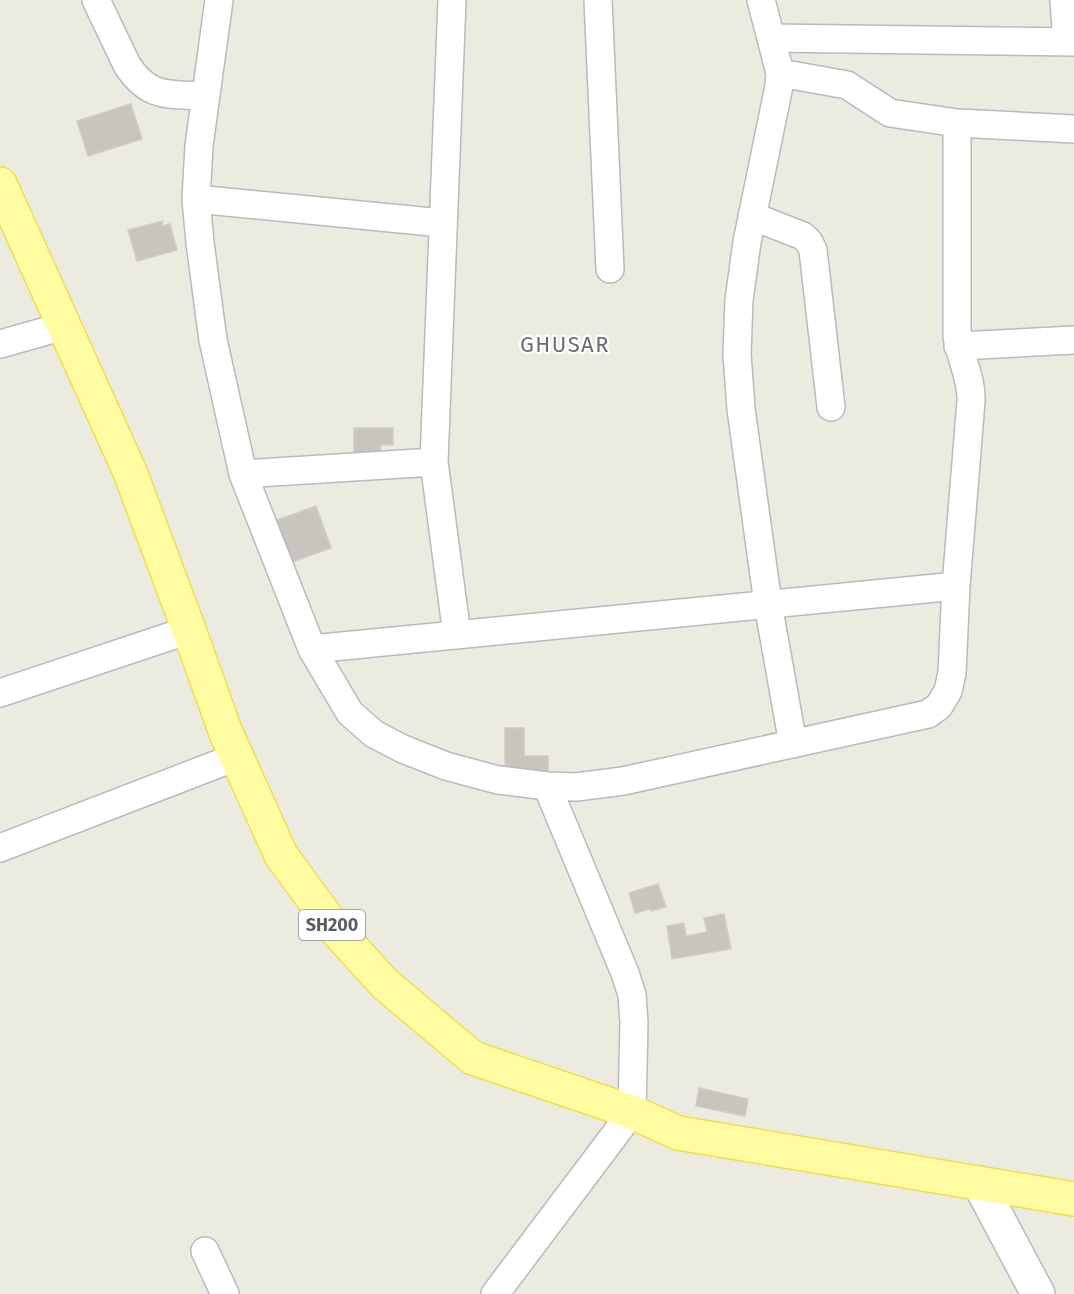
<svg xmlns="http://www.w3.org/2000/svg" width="1074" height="1294" font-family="'Fira Sans',sans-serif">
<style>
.building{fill:#c7c5bd;stroke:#d1cebe;stroke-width:1.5}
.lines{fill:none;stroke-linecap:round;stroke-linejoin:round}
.street-casing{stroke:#b8bac0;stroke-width:30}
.secondary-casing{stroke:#b9bbc2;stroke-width:36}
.primary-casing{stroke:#f4dc51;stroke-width:36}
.street{stroke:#fff;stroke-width:27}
.secondary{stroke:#fff;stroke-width:33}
.primary{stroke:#fffca2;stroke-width:33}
.labels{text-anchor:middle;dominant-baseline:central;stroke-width:4.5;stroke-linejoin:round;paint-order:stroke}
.shield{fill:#fff;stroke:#8b8d91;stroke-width:1.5}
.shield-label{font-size:18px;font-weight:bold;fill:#595c62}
.quarter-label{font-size:22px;letter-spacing:1.5px;fill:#6a6d74;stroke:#fff}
</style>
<rect width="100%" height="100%" fill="#ecebe0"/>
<path class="building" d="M 131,104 L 142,139 L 88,156 L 77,121 Z
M 163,221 L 162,226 L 170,224 L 177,250 L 137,261 L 128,230 Z
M 354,428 L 393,428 L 393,445 L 381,445 L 380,455 L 354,455 Z
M 316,506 L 331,548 L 289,563 L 275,521 Z
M 505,728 L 524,728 L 524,756 L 548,756 L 548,780 L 505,780 Z
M 658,884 L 666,907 L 651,911 L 650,909 L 635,913 L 629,893 Z
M 724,914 L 731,949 L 672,959 L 667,926 L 684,923 L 686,936 L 707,932 L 704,918 Z
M 699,1088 L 748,1099 L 745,1116 L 696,1106 Z"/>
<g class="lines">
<g class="street-casing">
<path id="street" d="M 96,0 L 127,65 C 149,99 169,94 205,96
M 219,0 L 199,146 L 196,199 L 200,243 L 213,340 L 243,474 L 312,649 L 350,713 L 374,734 L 403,749 L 446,766 L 498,780 L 547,786 L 576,787 L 623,781 L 928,714 L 939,706 L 948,691 L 952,673 L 956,586 L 971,401 C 972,378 960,358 957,336 L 957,123
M 452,0 L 434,462 L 457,635
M 598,0 L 610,269
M 761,0 L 780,73 L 779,86 L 747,242 L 739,300 L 737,354 L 741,409 L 768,604 L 793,744
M 1064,0 L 1067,42
M 772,38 L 1074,42
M 780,73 L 847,85 L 890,113 L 957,123 L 1074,129
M 196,199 L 442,223
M 752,216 L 803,236 L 809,242 L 813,250 L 831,407
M 0,344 L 64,326
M 958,346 L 1074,340
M 243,474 L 434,462
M 312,649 L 956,586
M 0,693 L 189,630
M 0,848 L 236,757
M 205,1251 L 225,1294
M 495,1294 L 632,1112 L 634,1022 L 632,995 L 625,973 L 547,786"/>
</g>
<g class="secondary-casing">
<path id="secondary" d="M 979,1183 L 1038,1294"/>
</g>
<g class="primary-casing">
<path id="primary" d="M 0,184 L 130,472 L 189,630 L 226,733 L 281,855 L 335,929 L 385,984 L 473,1058 L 632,1112 L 678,1133 L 1074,1199"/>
</g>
<use href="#street" class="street"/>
<use href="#secondary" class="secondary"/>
<use href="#primary" class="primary"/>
</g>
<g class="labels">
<rect class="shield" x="299" y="910" width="66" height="30" rx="4.5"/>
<g class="shield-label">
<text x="332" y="925">SH200</text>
</g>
<g class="quarter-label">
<text x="565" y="344">GHUSAR</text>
</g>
</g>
</svg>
